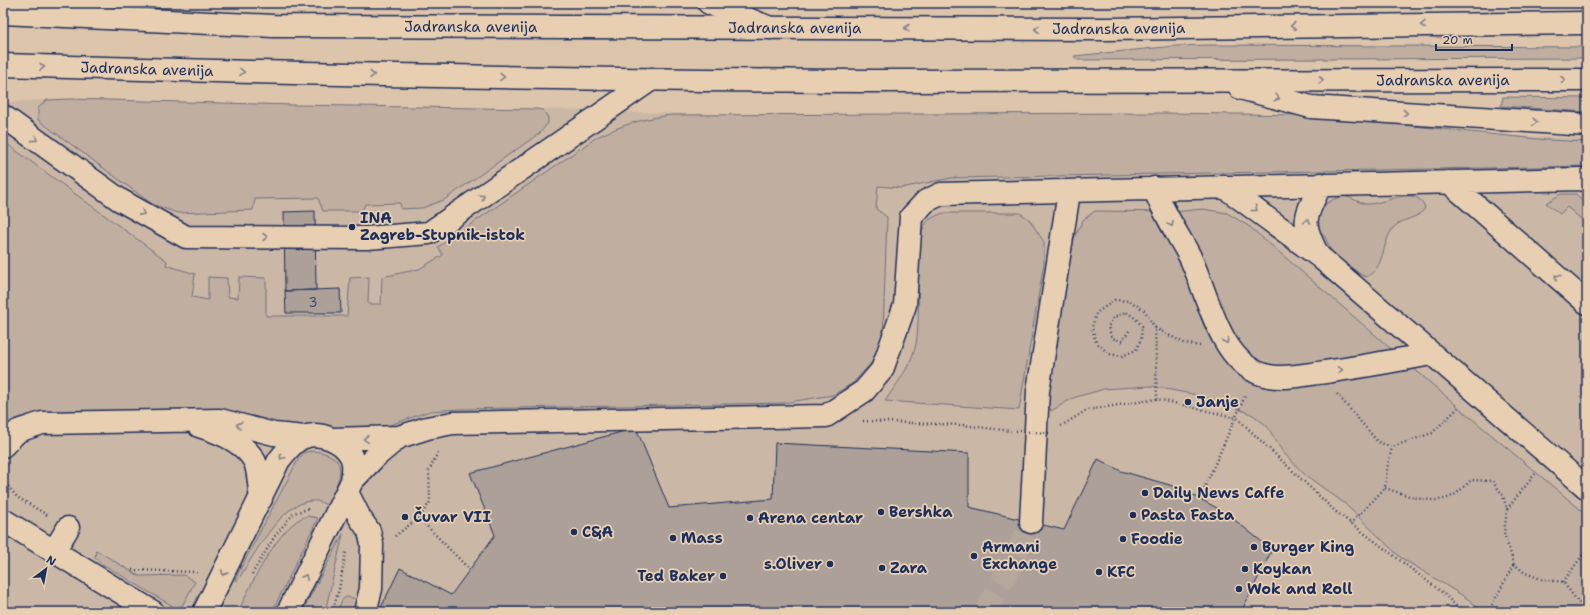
<svg xmlns="http://www.w3.org/2000/svg" width="1590" height="615" font-family="'Shantell Sans',sans-serif">
<style>
.built{fill:#cbb7a5}
.green{fill:#c0afa1;stroke:#6e6f80}
.building{fill:#ada099;stroke:#1b2f5e}
.lines{fill:none;stroke-linecap:round;stroke-linejoin:round}
.minor-tunnel{stroke:#b6a79c;stroke-width:22;stroke-dasharray:22 11;stroke-linecap:butt}
.minor-casing{stroke:#1b2f5e;stroke-width:25}
.major-casing{stroke:#1b2f5e;stroke-width:25}
.path{stroke:#1b2f5e;stroke-width:2.5;stroke-dasharray:1 3;stroke-linecap:butt}
.minor{stroke:#e9cfb1;stroke-width:22}
.major{stroke:#e9cfb1;stroke-width:22}
.path-bridge{stroke:#1b2f5e;stroke-width:2.5;stroke-dasharray:1 3;stroke-linecap:butt}
.oneway{stroke:#827f88}
.poi-dot{fill:#1b2f5e;stroke:#e9cfb1;stroke-width:1.5}
.labels{text-anchor:middle;dominant-baseline:central;stroke-width:3.5;stroke-linejoin:round;paint-order:stroke}
.number-label{font-size:13px;fill:#404b6d}
.street-label{font-size:15px;fill:#1b2f5e;stroke:#e9cfb1}
.poi-label{font-size:15px;font-weight:bold;fill:#1b2f5e;stroke:#e9cfb1;text-anchor:start}
</style>
<rect width="100%" height="100%" fill="#ddc5ac"/>
<filter id="ink" filterUnits="userSpaceOnUse"><feTurbulence type="fractalNoise" baseFrequency=".025" numOctaves="2"/><feDisplacementMap in="SourceGraphic" scale="8" xChannelSelector="R" yChannelSelector="G"/><feConvolveMatrix kernelMatrix="1 2 1 2 8 2 1 2 1" color-interpolation-filters="sRGB"/></filter>
<g filter="url(#ink)">
<path class="built" d="M 70,99 L 295,105 L 536,109 L 753,116 L 1038,122 L 1587,138 L 1587,612 L 3,612 L 3,102 Z"/>
<path class="green" d="M 1210,45 L 1587,47 L 1587,58 L 1077,60 L 1074,56 L 1175,46 Z
M 1503,97 L 1587,98 L 1587,112 L 1501,106 Z
M 70,99 L 295,105 L 536,109 L 543,110 L 548,118 L 548,123 L 540,133 L 444,200 L 422,208 L 401,209 L 400,203 L 365,204 L 362,211 L 323,211 L 318,198 L 255,199 L 253,210 L 177,213 L 152,204 L 38,120 L 38,108 L 47,100 Z
M 1164,113 L 1308,115 L 1547,140 L 1587,142 L 1587,166 L 951,178 L 901,188 L 878,186 L 876,209 L 887,217 L 883,335 L 873,361 L 853,383 L 833,395 L 783,403 L 460,409 L 430,411 L 387,426 L 367,431 L 289,429 L 43,412 C 24,416 15,419 3,435 L 3,141 L 167,261 L 166,265 L 195,274 L 192,297 L 208,300 L 208,277 L 227,278 L 228,297 L 238,298 L 239,277 L 266,278 L 266,316 L 347,316 L 350,278 L 369,277 L 368,304 L 381,304 L 382,277 L 419,269 L 443,255 L 438,247 L 597,137 C 622,125 644,118 672,115 Z
M 1561,194 L 1576,194 C 1584,203 1588,209 1581,219 L 1567,207 L 1560,214 L 1546,203 Z
M 1343,196 C 1352,197 1361,205 1370,204 C 1386,203 1418,184 1425,208 C 1419,219 1403,218 1394,227 C 1381,242 1386,268 1366,277 L 1360,274 L 1332,253 L 1325,237 L 1315,224 C 1319,207 1327,201 1343,196 Z
M 1203,209 L 1227,213 L 1250,227 L 1470,417 L 1587,515 L 1587,612 L 1483,612 L 1468,599 L 1400,557 L 1344,503 L 1304,474 L 1282,451 L 1267,426 L 1253,415 L 1221,402 L 1197,395 L 1150,386 L 1104,389 L 1073,398 L 1051,411 L 1046,397 L 1074,238 L 1083,220 L 1095,211 L 1173,212 Z
M 943,213 L 1020,213 L 1029,219 L 1044,242 L 1044,263 L 1019,410 L 885,401 C 896,385 910,367 915,348 C 923,319 912,240 927,222 C 930,218 938,215 943,213 Z
M 313,451 C 354,456 339,480 327,505 C 322,503 317,500 312,501 C 280,502 253,558 237,581 L 235,579 L 299,458 L 305,452 Z
M 307,516 L 318,518 L 272,612 L 238,612 C 250,587 279,523 307,516 Z
M 343,534 L 325,612 L 302,612 Z
M 96,550 L 139,576 L 184,575 L 195,582 L 182,606 L 174,607 L 99,562 L 95,557 Z
M 346,597 L 353,598 L 358,601 L 356,612 L 337,612 L 342,600 Z"/>
<path class="building" d="M 315,211 L 316,290 L 285,291 L 284,212 Z
M 340,289 L 341,313 L 286,313 L 285,291 Z
M 636,428 L 669,508 L 773,499 L 775,443 L 969,453 L 969,507 L 1064,530 L 1098,459 L 1121,471 L 1180,488 L 1226,513 L 1272,550 L 1241,612 L 379,612 L 400,568 L 451,595 L 495,535 L 470,473 Z"/>
<g class="lines">
<path class="minor-tunnel" d="M 985,612 L 1012,564 L 1031,522"/>
<g class="minor-casing">
<path id="minor" d="M 709,3 L 770,28
M 3,116 L 120,200 L 186,237 L 367,238 L 429,233 L 652,79
M 1449,182 L 1587,303
M 1223,186 L 1320,257 L 1587,488
M 1154,188 C 1163,212 1177,233 1189,255 C 1209,294 1219,367 1269,376 C 1282,379 1304,375 1318,373 C 1356,368 1393,361 1431,354
M 1318,255 C 1300,220 1305,218 1321,184
M 199,426 C 219,432 245,442 255,462 C 259,472 259,488 261,499
M 333,439 L 399,437 L 427,428 L 453,423 L 826,416 L 864,391 L 882,370 L 905,305 L 911,217 L 926,201 L 941,194 L 1580,179 L 1587,181
M 3,446 L 18,431 L 42,423 L 220,420 L 274,434 L 305,437
M 352,481 L 374,458 L 399,437
M 347,492 L 360,518 L 369,531 L 372,544 L 371,589 L 365,612
M 3,520 L 153,612
M 1031,522 L 1038,391 L 1069,192
M 54,551 L 68,528
M 204,612 L 279,460 C 286,452 293,441 304,437 C 320,431 343,441 351,456 C 355,464 353,473 352,481 L 288,612"/>
</g>
<g class="major-casing">
<g id="major">
<path id="s1" d="M 3,13 L 273,26 L 1104,29 L 1587,23"/>
<path id="s2" d="M 3,65 C 292,74 581,80 871,81 C 1109,82 1348,80 1587,80"/>
<path d="M 1240,88 L 1311,107 L 1587,125"/>
</g>
</g>
<path class="path" d="M 1155,328 L 1184,343 L 1200,346
M 1129,331 L 1122,341 L 1112,338 L 1108,327 L 1114,317 L 1126,312 L 1135,318 L 1142,326 L 1141,339 L 1136,350 L 1122,356 L 1109,354 L 1096,342 L 1092,328 L 1096,313 L 1115,300 L 1130,301 L 1145,311 L 1155,328 L 1157,399
M 1337,394 L 1378,442 L 1392,447 L 1432,433 L 1458,408
M 863,421 L 962,425 L 1011,431
M 1061,426 L 1087,410 L 1157,399 L 1237,418 L 1335,511 L 1443,593 L 1462,612
M 3,480 L 17,497 L 47,515
M 1385,488 C 1407,495 1433,507 1454,495 C 1460,491 1466,485 1471,480 L 1492,481 L 1503,495 L 1507,510 L 1504,533 L 1514,564 L 1525,573 L 1541,579 L 1563,582 L 1586,612
M 1199,500 L 1246,394
M 1507,509 L 1535,474
M 419,518 L 469,569
M 1350,524 L 1385,488 L 1387,469 L 1392,447
M 395,536 L 419,518 L 430,502 L 429,471 L 439,450
M 132,570 L 197,572
M 252,574 L 275,536 L 294,513 L 311,508
M 1563,582 L 1587,549
M 332,612 L 339,589 L 346,552
M 1488,612 L 1514,564"/>
<use href="#minor" class="minor"/>
<use href="#major" class="major"/>
<path class="path-bridge" d="M 1016,431 L 1049,433"/>
</g>
<defs><path id="oneway-chevron" d="M-2-3.5L2.5 0L-2 3.5" fill="none" stroke-width="1.6" stroke-linecap="round" stroke-linejoin="round"/></defs>
<g class="oneway">
<use href="#oneway-chevron" transform="translate(1423 25) rotate(179)"/>
<use href="#oneway-chevron" transform="translate(1293 26) rotate(179)"/>
<use href="#oneway-chevron" transform="translate(907 28) rotate(-180)"/>
<use href="#oneway-chevron" transform="translate(1037 29) rotate(-180)"/>
<use href="#oneway-chevron" transform="translate(42 67) rotate(2)"/>
<use href="#oneway-chevron" transform="translate(242 72) rotate(1)"/>
<use href="#oneway-chevron" transform="translate(372 75) rotate(1)"/>
<use href="#oneway-chevron" transform="translate(502 77) rotate(1)"/>
<use href="#oneway-chevron" transform="translate(1321 80)"/>
<use href="#oneway-chevron" transform="translate(1563 80)"/>
<use href="#oneway-chevron" transform="translate(1277 98) rotate(15)"/>
<use href="#oneway-chevron" transform="translate(1405 113) rotate(4)"/>
<use href="#oneway-chevron" transform="translate(1535 122) rotate(4)"/>
<use href="#oneway-chevron" transform="translate(35 139) rotate(36)"/>
<use href="#oneway-chevron" transform="translate(482 197) rotate(-34)"/>
<use href="#oneway-chevron" transform="translate(1255 209) rotate(36)"/>
<use href="#oneway-chevron" transform="translate(142 213) rotate(29)"/>
<use href="#oneway-chevron" transform="translate(1307 221) rotate(-89)"/>
<use href="#oneway-chevron" transform="translate(1171 224) rotate(60)"/>
<use href="#oneway-chevron" transform="translate(265 237)"/>
<use href="#oneway-chevron" transform="translate(1557 277) rotate(-140)"/>
<use href="#oneway-chevron" transform="translate(1226 341) rotate(64)"/>
<use href="#oneway-chevron" transform="translate(1340 370) rotate(-8)"/>
<use href="#oneway-chevron" transform="translate(239 425) rotate(-167)"/>
<use href="#oneway-chevron" transform="translate(366 439) rotate(178)"/>
<use href="#oneway-chevron" transform="translate(282 457) rotate(128)"/>
<use href="#oneway-chevron" transform="translate(224 573) rotate(116)"/>
<use href="#oneway-chevron" transform="translate(305 577) rotate(-64)"/>
</g>
</g>
<g class="poi-dot">
<circle cx="352" cy="227" r="4"/>
<circle cx="1188" cy="402" r="4"/>
<circle cx="1145" cy="493" r="4"/>
<circle cx="881" cy="512" r="4"/>
<circle cx="1133" cy="515" r="4"/>
<circle cx="405" cy="517" r="4"/>
<circle cx="750" cy="518" r="4"/>
<circle cx="574" cy="532" r="4"/>
<circle cx="673" cy="538" r="4"/>
<circle cx="1123" cy="539" r="4"/>
<circle cx="1254" cy="547" r="4"/>
<circle cx="974" cy="556" r="4"/>
<circle cx="830" cy="564" r="4"/>
<circle cx="882" cy="568" r="4"/>
<circle cx="1245" cy="569" r="4"/>
<circle cx="1099" cy="572" r="4"/>
<circle cx="723" cy="576" r="4"/>
<circle cx="1239" cy="589" r="4"/>
</g>
<g class="labels">
<g class="number-label">
<text x="313" y="302">3</text>
</g>
<g class="street-label">
<text stroke="none"><textPath href="#s1" startOffset="468">Jadranska avenija</textPath></text>
<text stroke="none"><textPath href="#s1" startOffset="792">Jadranska avenija</textPath></text>
<text stroke="none"><textPath href="#s1" startOffset="1116">Jadranska avenija</textPath></text>
<text stroke="none"><textPath href="#s2" startOffset="144">Jadranska avenija</textPath></text>
<text stroke="none"><textPath href="#s2" startOffset="1440">Jadranska avenija</textPath></text>
</g>
<g class="poi-label">
<text x="360" y="218">INA<tspan x="360" dy="17">Zagreb-Stupnik-istok</tspan></text>
<text x="1196" y="402">Janje</text>
<text x="1153" y="493">Daily News Caffe</text>
<text x="889" y="512">Bershka</text>
<text x="1141" y="515">Pasta Fasta</text>
<text x="413" y="517">Čuvar VII</text>
<text x="758" y="518">Arena centar</text>
<text x="582" y="532">C&amp;A</text>
<text x="681" y="538">Mass</text>
<text x="1131" y="539">Foodie</text>
<text x="982" y="547">Armani<tspan x="982" dy="17">Exchange</tspan></text>
<text x="1262" y="547">Burger King</text>
<text x="822" y="564" text-anchor="end">s.Oliver</text>
<text x="890" y="568">Zara</text>
<text x="1253" y="569">Koykan</text>
<text x="1107" y="572">KFC</text>
<text x="715" y="576" text-anchor="end">Ted Baker</text>
<text x="1247" y="589">Wok and Roll</text>
</g>
</g>
<rect width="1590" height="615" fill="none" stroke="#e9cfb1" stroke-width="16"/>
<rect x="8" y="8" width="1574" height="599" fill="none" stroke="#1b2f5e" stroke-width="1.5" filter="url(#ink)"/>
<g transform="translate(46 569) rotate(32)" stroke="#e9cfb1" stroke-width="3" paint-order="stroke">
<path d="M0-3L7 15L0 10L-7 15Z" fill="#1b2f5e"/>
<text y="-6" font-size="11" font-weight="bold" text-anchor="middle" fill="#1b2f5e">N</text>
</g>
<path d="M1436 44v6h76v-6" fill="none" stroke="#1b2f5e" stroke-width="2"/>
<text x="1442" y="44" font-size="12" fill="#1b2f5e" stroke="#e9cfb1" stroke-width="3" paint-order="stroke">20 m</text>
</svg>
